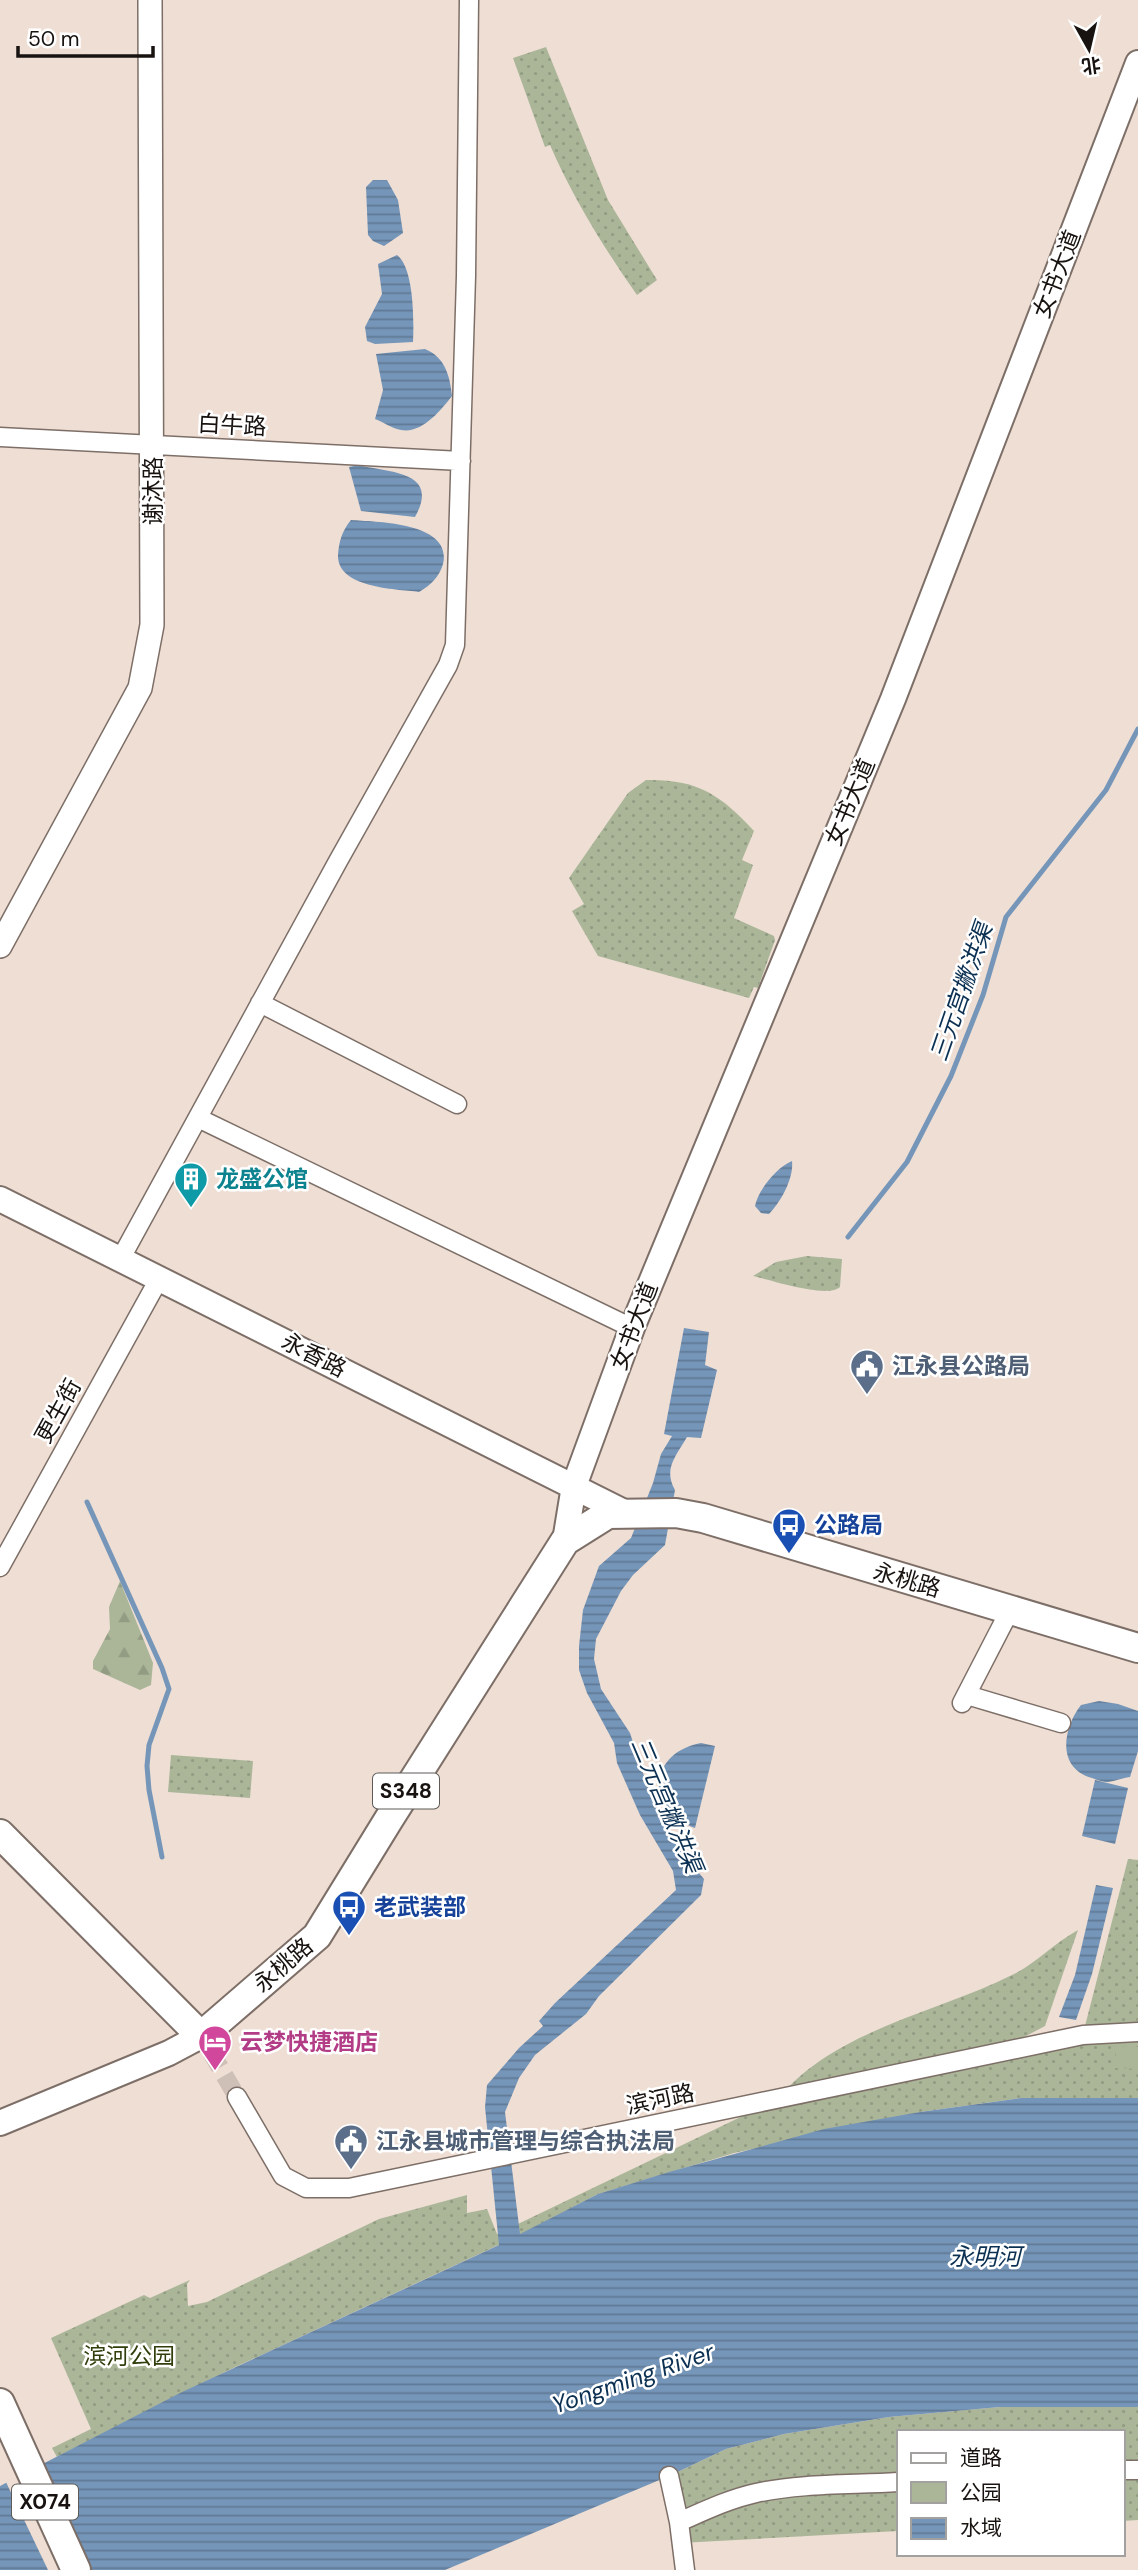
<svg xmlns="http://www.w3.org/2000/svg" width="1138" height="2570" font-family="'DM Sans','Noto Sans SC',sans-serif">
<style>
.green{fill:url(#green-dots)}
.forest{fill:url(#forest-firs)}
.water{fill:url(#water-rules)}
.pier{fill:#eeded4}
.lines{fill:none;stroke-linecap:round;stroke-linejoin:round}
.stream{stroke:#7696b9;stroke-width:5}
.minor-tunnel{stroke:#cec0b7;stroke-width:18;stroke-dasharray:18 9;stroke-linecap:butt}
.minor-casing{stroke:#7d6f67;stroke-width:21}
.tertiary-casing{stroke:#7d6f67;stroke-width:26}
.secondary-casing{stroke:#7d6f67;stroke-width:28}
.primary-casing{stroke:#7d6f67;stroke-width:32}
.minor{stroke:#fff;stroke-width:18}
.tertiary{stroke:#fff;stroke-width:23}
.secondary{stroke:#fff;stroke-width:24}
.primary{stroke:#fff;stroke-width:28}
.labels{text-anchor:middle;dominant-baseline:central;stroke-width:5;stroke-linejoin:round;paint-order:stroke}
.shield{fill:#fff;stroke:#5d5a58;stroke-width:2}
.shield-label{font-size:21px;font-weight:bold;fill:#181310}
.street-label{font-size:23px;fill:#181310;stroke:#fff}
.culture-label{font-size:23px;font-weight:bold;fill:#0d838f;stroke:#fff;text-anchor:start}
.service-label{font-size:23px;font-weight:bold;fill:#4e5e75;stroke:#fff;text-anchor:start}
.transit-label{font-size:23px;font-weight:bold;fill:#164399;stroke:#fff;text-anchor:start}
.hotel-label{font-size:23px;font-weight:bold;fill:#b23c85;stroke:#fff;text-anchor:start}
.park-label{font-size:23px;fill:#303e0b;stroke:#fff}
.water-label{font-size:24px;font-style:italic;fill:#0b3052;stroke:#fff}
</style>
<defs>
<pattern id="green-dots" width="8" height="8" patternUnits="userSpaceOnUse" patternTransform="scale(1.75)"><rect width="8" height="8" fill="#abb699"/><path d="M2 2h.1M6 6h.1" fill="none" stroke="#929c83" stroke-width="1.8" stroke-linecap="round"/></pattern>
<pattern id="forest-firs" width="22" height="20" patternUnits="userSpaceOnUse" patternTransform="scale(1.75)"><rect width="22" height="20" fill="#abb699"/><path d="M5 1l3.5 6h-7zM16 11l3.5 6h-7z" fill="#929c83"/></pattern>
<pattern id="water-rules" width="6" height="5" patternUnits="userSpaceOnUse" patternTransform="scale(1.75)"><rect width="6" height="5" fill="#7696b9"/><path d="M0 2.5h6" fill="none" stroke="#607995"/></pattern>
</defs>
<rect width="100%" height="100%" fill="#eeded4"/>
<path class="green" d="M 546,47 L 608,200 L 657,280 L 637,295 C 604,248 573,198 550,145 L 545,147 L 513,58 Z
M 646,780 C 697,779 720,794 754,831 L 742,860 L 753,865 L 734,918 L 774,936 L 775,940 L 758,988 L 754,987 L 749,998 L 598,956 L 572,911 L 584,904 L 569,878 L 628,793 Z
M 807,1256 L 842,1259 L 840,1287 C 827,1299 771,1280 753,1276 L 776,1262 Z
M 171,1755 L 253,1761 L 250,1798 L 168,1792 Z
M 1128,1859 L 1138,1860 L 1138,2022 L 1085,2026 Z
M 1078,1930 L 1045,2026 L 994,2053 L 1138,2032 L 1138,2098 L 1021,2098 L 920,2112 L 734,2153 L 598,2194 L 520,2235 L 229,2370 L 57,2457 L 52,2448 L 91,2429 L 51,2338 L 144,2295 L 150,2298 L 190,2280 L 187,2284 L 188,2306 L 207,2302 L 379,2219 L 467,2195 L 467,2213 L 487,2209 L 497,2234 L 778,2099 C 834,2030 936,2013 1012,1975 C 1037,1963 1054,1943 1078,1930 Z
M 1124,2406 L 1138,2407 L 1138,2520 L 1122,2521 L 1122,2432 L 898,2432 L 898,2531 L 681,2543 L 669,2476 L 726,2449 L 784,2434 L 889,2417 L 1000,2407 Z"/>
<path class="forest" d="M 120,1581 L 153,1663 L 151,1685 L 140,1690 L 93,1669 L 93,1661 L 110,1629 L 109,1607 Z
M 1116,2046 L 1138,2047 L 1138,2069 L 1115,2068 Z"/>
<path class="water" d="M 373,180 L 387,180 L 398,200 L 403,233 L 384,246 L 373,241 L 368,235 L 366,187 Z
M 397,255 C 414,268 414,320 413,342 L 375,344 L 367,341 L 365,327 L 382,294 L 378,264 Z
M 425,349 C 445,357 450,376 452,396 C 441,410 422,434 401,430 C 393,429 383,422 375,419 L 383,390 L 376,354 Z
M 359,465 C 388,473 441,470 415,517 L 361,511 L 349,467 Z
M 351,520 C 376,522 453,522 443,564 C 439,577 431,585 419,592 C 394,589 337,588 338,555 C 339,541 342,531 351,520 Z
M 792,1161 C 794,1178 781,1202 769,1214 L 761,1213 L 755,1206 C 758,1190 777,1167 792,1161 Z
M 684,1328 L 709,1332 L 705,1365 L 717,1370 L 701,1438 L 687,1437 C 676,1456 663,1469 675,1490 L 665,1545 L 633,1575 L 621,1591 L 596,1639 L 594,1659 L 601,1689 L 630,1733 L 647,1785 L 662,1819 L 679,1849 L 704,1879 L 701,1895 L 599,1996 L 586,2014 L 535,2055 L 519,2078 L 505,2112 L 520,2234 L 598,2194 L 669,2172 L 824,2129 L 920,2112 L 1021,2098 L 1138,2098 L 1138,2407 L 1000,2407 L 889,2417 L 784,2434 L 726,2449 L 669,2476 L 445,2570 L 0,2570 L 0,2486 L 182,2392 L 499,2245 L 485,2107 L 487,2085 L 519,2048 L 543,2026 L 539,2021 L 555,2003 L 676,1890 L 673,1871 L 640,1815 L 617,1763 L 614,1743 L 587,1693 L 579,1670 L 579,1646 L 583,1610 L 599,1566 L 631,1538 L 653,1483 L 661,1454 L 672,1436 L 664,1434 Z
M 1099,1701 L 1118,1704 L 1138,1711 L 1138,1751 L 1130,1777 C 1123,1778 1115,1781 1108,1782 C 1103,1782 1097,1780 1092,1778 C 1056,1768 1063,1728 1081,1705 Z
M 701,1743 L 715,1746 L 695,1828 C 644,1810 648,1753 701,1743 Z
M 1095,1780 L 1128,1788 L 1115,1844 L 1082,1836 Z
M 1096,1885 L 1113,1888 L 1092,1974 L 1076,2020 L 1059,2017 L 1075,1975 Z"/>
<path class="pier" d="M 39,2462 L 89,2570 L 48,2570 L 5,2480 Z"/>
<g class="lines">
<path class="stream" d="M 848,1237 L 907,1162 L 951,1076 L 983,995 L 1006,917 L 1106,790 L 1138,729
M 87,1502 L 162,1668 L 169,1689 L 149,1745 L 147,1766 L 149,1790 L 162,1857"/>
<path class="minor-tunnel" d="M 211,2052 L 237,2097"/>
<g class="minor-casing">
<path id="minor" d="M 0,437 L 461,461
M 260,1003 L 457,1104
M 198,1118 L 632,1328
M 121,1258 L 337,863 L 448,665 L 455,645 L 466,276 L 469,0
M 0,1567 L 160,1277
M 967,1695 L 1061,1723
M 962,1703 L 1010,1610
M 237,2097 L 283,2176 L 306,2188 L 349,2188 L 1083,2035 L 1138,2032
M 1122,2470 L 1138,2470
M 669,2476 L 679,2522 L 685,2570
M 679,2522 C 704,2511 729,2499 756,2493 C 802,2483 851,2485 898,2482"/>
</g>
<g class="tertiary-casing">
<path id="tertiary" d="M 0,946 L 140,688 L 152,625 L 150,0"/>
</g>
<g class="secondary-casing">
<path id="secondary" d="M 0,1199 L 626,1513
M 565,1541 L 574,1486 L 632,1328 L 893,699 L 1138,63
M 0,2123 L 169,2053 L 201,2036"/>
</g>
<g class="primary-casing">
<path id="primary" d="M 0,1834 L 201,2036 L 317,1936 L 389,1819 L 565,1541 L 608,1514 L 676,1513 L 703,1518 L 1138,1648
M 0,2403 L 76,2570"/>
</g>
<use href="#minor" class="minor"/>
<use href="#tertiary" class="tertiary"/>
<use href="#secondary" class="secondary"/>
<use href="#primary" class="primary"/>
</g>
<defs>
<g id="building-pin" transform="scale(1.75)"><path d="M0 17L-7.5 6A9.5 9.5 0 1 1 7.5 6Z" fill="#0f9aa8" stroke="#fff"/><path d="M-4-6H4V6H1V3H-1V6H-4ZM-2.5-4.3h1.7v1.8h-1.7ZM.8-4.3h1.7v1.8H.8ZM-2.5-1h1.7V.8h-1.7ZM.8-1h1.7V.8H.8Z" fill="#fff"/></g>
<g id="civic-pin" transform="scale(1.75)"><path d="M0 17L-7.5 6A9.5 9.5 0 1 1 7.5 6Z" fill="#5c6f8a" stroke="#fff"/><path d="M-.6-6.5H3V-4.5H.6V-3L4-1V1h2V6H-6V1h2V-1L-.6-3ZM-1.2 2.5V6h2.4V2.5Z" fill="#fff"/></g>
<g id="bus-pin" transform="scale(1.75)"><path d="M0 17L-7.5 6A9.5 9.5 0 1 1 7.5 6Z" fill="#1a4fb4" stroke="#fff"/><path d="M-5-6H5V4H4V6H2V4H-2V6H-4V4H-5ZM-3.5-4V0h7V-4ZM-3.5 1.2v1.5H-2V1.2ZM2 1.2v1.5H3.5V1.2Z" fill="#fff"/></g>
<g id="hotel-pin" transform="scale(1.75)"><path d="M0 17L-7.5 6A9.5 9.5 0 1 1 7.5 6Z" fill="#d1479c" stroke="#fff"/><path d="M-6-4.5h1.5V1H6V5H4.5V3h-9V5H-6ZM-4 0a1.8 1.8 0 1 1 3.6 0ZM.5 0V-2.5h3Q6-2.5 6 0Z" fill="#fff"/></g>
</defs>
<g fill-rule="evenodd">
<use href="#building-pin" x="191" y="1179"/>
<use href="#civic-pin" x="867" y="1366"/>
<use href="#bus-pin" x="789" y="1525"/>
<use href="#bus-pin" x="349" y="1907"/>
<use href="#hotel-pin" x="215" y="2042"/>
<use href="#civic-pin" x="351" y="2141"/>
</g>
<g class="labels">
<g class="shield">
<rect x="373" y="1773.5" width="66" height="35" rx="5"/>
<rect x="12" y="2484.5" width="66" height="35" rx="5"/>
</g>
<g class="shield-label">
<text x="406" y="1791">S348</text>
<text x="45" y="2502">X074</text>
</g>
<g class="street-label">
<text transform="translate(1057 274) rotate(-69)">女书大道</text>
<text transform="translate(232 425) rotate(3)">白牛路</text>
<text transform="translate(153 491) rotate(-90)">谢沐路</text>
<text transform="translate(850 802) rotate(-67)">女书大道</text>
<text transform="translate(634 1326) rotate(-69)">女书大道</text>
<text transform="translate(314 1355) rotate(27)">永香路</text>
<text transform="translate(58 1411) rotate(-61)">更生街</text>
<text transform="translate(907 1580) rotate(16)">永桃路</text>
<text transform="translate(283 1965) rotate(-41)">永桃路</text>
<text transform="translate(660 2099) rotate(-12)">滨河路</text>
</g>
<g class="culture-label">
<text x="216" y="1179">龙盛公馆</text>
</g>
<g class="service-label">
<text x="892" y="1366">江永县公路局</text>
<text x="376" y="2141">江永县城市管理与综合执法局</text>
</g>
<g class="transit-label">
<text x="814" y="1525">公路局</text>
<text x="374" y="1907">老武装部</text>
</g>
<g class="hotel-label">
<text x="240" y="2042">云梦快捷酒店</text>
</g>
<g class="park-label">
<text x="129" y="2356">滨河公园</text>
</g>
<g class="water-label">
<text transform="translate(961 992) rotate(-71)">三元宫撇洪渠</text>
<text transform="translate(667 1805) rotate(67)">三元宫撇洪渠</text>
<text x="985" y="2256">永明河</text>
<text transform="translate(633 2378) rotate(-19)">Yongming River</text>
</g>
</g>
<rect x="897" y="2430" width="228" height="126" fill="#ffffff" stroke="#a3a19f" stroke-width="2"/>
<rect x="911" y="2453" width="35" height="10" fill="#ffffff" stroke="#a3a19f" stroke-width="2"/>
<text x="960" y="2465" font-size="21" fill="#181310">道路</text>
<rect x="911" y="2482" width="35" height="21" fill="#abb699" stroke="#a3a19f" stroke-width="2"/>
<text x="960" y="2500" font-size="21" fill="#181310">公园</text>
<rect x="911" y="2518" width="35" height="21" fill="url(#water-rules)" stroke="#a3a19f" stroke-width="2"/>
<text x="960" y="2535" font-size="21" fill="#181310">水域</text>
<g transform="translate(1089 49) rotate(172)" stroke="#ffffff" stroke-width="5" paint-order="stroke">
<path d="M0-5L12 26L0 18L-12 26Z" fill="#181310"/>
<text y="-10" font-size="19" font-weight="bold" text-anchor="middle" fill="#181310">北</text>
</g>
<path d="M18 46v10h135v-10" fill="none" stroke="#181310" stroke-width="3.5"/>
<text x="28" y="46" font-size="21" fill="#181310" stroke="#ffffff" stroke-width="5" paint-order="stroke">50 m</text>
</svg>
